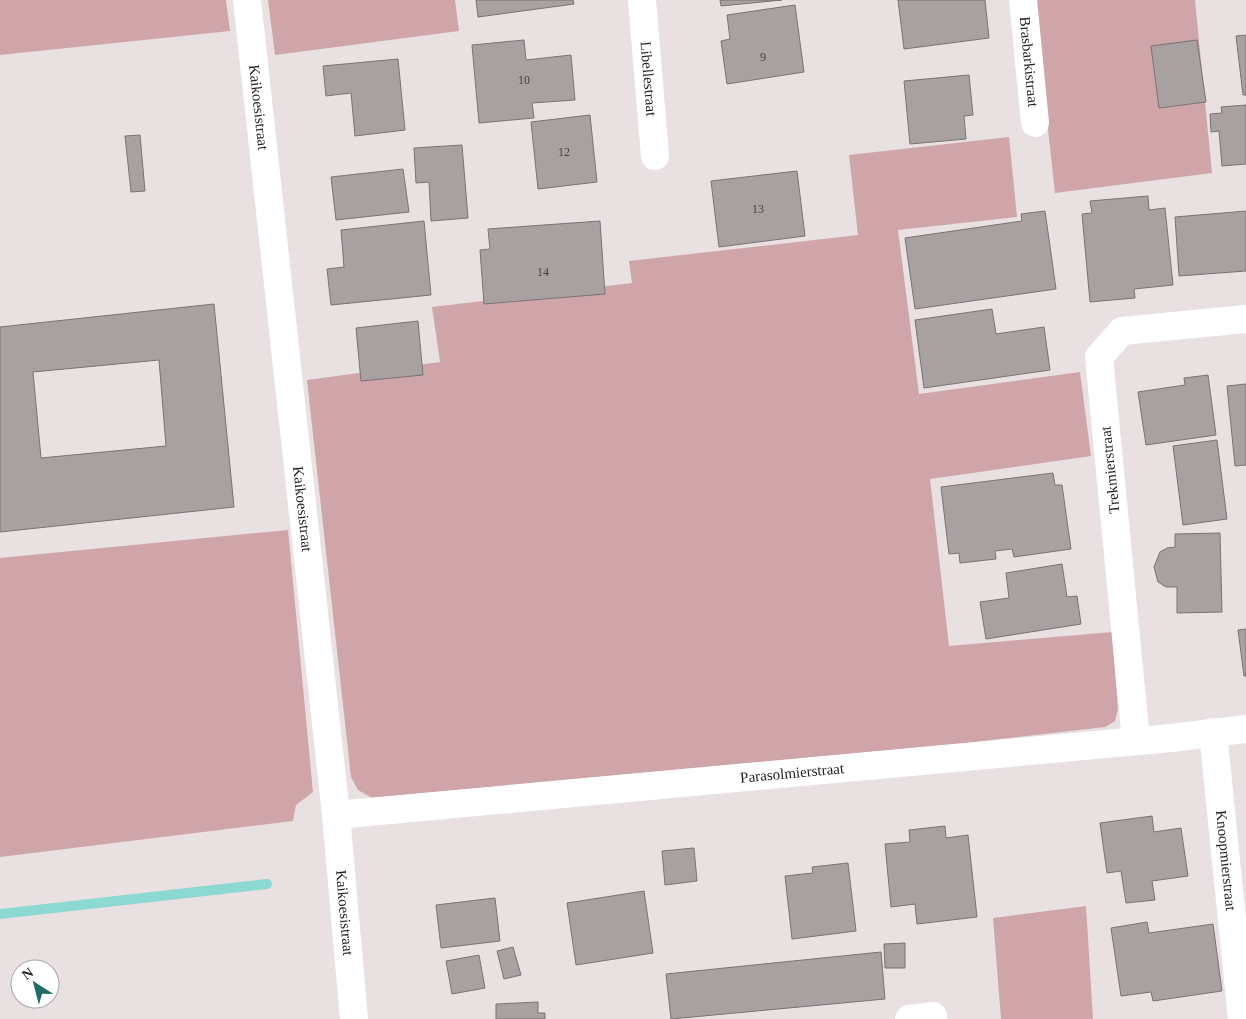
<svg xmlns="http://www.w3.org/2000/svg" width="1246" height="1019" font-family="'Times New Roman',serif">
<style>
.green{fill:#cfa5a9}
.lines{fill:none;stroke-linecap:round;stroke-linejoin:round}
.stream{stroke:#8cd8d2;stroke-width:10}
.building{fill:#a9a1a1;stroke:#7a7273;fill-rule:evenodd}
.minor{stroke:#fff;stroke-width:28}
.labels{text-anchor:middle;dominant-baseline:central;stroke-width:4.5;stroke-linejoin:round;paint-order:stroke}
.number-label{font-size:12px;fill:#474242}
.street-label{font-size:15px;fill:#262223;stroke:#fff}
</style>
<rect width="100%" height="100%" fill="#e9e0e1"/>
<path class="green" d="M 0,0 L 226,0 L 230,31 L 0,55 Z
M 268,0 L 455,0 L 459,31 L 275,55 Z
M 1034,0 L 1195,0 L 1212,173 L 1055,193 Z
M 1009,137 L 1017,217 L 898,230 L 919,394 L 1080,372 L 1091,456 L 930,479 L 949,646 L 1112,632 L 1118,709 L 1115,721 L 1105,727 L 958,744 L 372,798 L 358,790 L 351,777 L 307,380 L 440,362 L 432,307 L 632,283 L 629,261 L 858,235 L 849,155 Z
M 288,530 L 313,792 L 296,805 L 293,821 L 0,857 L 0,558 Z
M 1086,906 L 1093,1019 L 1001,1019 L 993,918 Z"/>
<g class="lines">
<path class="stream" d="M 0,914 L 267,884"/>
</g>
<path class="building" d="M 476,0 L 573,0 L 574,4 L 478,17 Z
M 720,0 L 782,0 L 721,6 Z
M 898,0 L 985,0 L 989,38 L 904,49 Z
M 795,5 L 804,72 L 727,84 L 721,41 L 730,39 L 727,15 Z
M 1246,35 L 1246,95 L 1243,95 L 1236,36 Z
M 524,40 L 526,60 L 571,55 L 575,100 L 532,103 L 534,118 L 479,123 L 472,45 Z
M 1197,40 L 1206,102 L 1159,108 L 1151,46 Z
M 398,59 L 405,130 L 355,136 L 351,93 L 326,96 L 323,66 Z
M 969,75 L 973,115 L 964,116 L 966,139 L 910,144 L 904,81 Z
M 1246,105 L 1246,164 L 1222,166 L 1219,131 L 1211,132 L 1210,114 L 1222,113 L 1221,107 Z
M 590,115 L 597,182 L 538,189 L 531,122 Z
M 140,135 L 145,191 L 131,192 L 125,136 Z
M 462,145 L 468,218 L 431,221 L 429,182 L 416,183 L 414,148 Z
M 403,169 L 409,212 L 336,220 L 331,177 Z
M 797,171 L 805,236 L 719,247 L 711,181 Z
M 1148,196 L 1149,210 L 1165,208 L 1173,285 L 1134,289 L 1135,298 L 1090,302 L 1082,214 L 1092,213 L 1090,201 Z
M 1045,211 L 1056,289 L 915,309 L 905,238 L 1022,221 L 1021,214 Z
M 1246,211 L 1246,271 L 1179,276 L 1175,217 Z
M 424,221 L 431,295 L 331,305 L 327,269 L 344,267 L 341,230 Z
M 600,221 L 605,294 L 484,304 L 480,250 L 490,249 L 488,229 Z
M 214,304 L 234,507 L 0,532 L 0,327 ZM 159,360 L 166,446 L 41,458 L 33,372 Z
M 992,309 L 996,334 L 1044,327 L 1050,370 L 924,388 L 915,320 Z
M 418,321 L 423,375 L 361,381 L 356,328 Z
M 1208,375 L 1216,435 L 1146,445 L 1138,392 L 1185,385 L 1184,378 Z
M 1246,384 L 1246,465 L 1235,466 L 1227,386 Z
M 1217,440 L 1227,519 L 1183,525 L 1173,446 Z
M 1053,473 L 1055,485 L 1062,485 L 1071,549 L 1014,557 L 1012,549 L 995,551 L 996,559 L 960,563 L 959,553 L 949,554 L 941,487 Z
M 1220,533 L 1222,612 L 1177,613 L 1177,587 L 1166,587 L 1158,582 L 1154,567 L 1160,552 L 1167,548 L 1175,547 L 1175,534 Z
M 1062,564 L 1067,597 L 1077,596 L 1081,624 L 986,639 L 980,602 L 1009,598 L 1006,573 Z
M 1246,629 L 1246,676 L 1244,676 L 1238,630 Z
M 1152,816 L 1154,832 L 1181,828 L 1188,876 L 1152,881 L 1155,900 L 1126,903 L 1121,871 L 1107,873 L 1100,823 Z
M 945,826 L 946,838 L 968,835 L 977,917 L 917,924 L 915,904 L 891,907 L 885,844 L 910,842 L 909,830 Z
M 694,848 L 697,881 L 665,885 L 662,851 Z
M 848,863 L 856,931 L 792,939 L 785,876 L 813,873 L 812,867 Z
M 644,891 L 653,953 L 576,965 L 567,903 Z
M 495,898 L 500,941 L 441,948 L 436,905 Z
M 1147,922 L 1149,933 L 1213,924 L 1222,991 L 1153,1001 L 1151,992 L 1121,996 L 1111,928 Z
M 905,943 L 905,968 L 885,968 L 884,944 Z
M 513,947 L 521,975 L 504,979 L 497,951 Z
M 881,952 L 885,999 L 671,1019 L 666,974 Z
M 479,955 L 485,988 L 452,994 L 446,961 Z
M 538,1002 L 538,1013 L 545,1013 L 545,1019 L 496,1019 L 496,1004 Z"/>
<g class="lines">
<g class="minor">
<path id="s1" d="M 247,0 L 336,815 L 354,1019"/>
<path id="s2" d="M 642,0 L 655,156"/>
<path id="s3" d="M 1023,0 L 1035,123"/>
<path id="s4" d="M 1213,732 L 1242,1019"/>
<path d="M 1136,741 L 1099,357 L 1122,331 L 1246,319"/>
<path id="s5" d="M 336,815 L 1171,738 L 1246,729"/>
<path d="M 909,1019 L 933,1016"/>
</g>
</g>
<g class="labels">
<g class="number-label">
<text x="763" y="57">9</text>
<text x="524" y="80">10</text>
<text x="564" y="152">12</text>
<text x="758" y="209">13</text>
<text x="543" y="272">14</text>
</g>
<g class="street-label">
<text stroke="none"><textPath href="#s3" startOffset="62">Brasbarkistraat</textPath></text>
<text stroke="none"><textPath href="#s2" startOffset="79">Libellestraat</textPath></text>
<text stroke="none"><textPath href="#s1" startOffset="108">Kaikoesistraat</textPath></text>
<text transform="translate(1110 470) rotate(-96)">Trekmierstraat</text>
<text stroke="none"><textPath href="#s1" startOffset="512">Kaikoesistraat</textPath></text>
<text stroke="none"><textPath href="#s5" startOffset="458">Parasolmierstraat</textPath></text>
<text stroke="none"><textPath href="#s4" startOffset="129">Knoopmierstraat</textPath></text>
<text stroke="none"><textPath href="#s1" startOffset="918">Kaikoesistraat</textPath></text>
</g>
</g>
<g transform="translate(35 984) rotate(324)"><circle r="24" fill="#ffffff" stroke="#a8a7a7"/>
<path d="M0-4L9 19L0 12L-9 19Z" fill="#206b67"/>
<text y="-8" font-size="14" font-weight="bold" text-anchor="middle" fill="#262223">N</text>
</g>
</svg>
